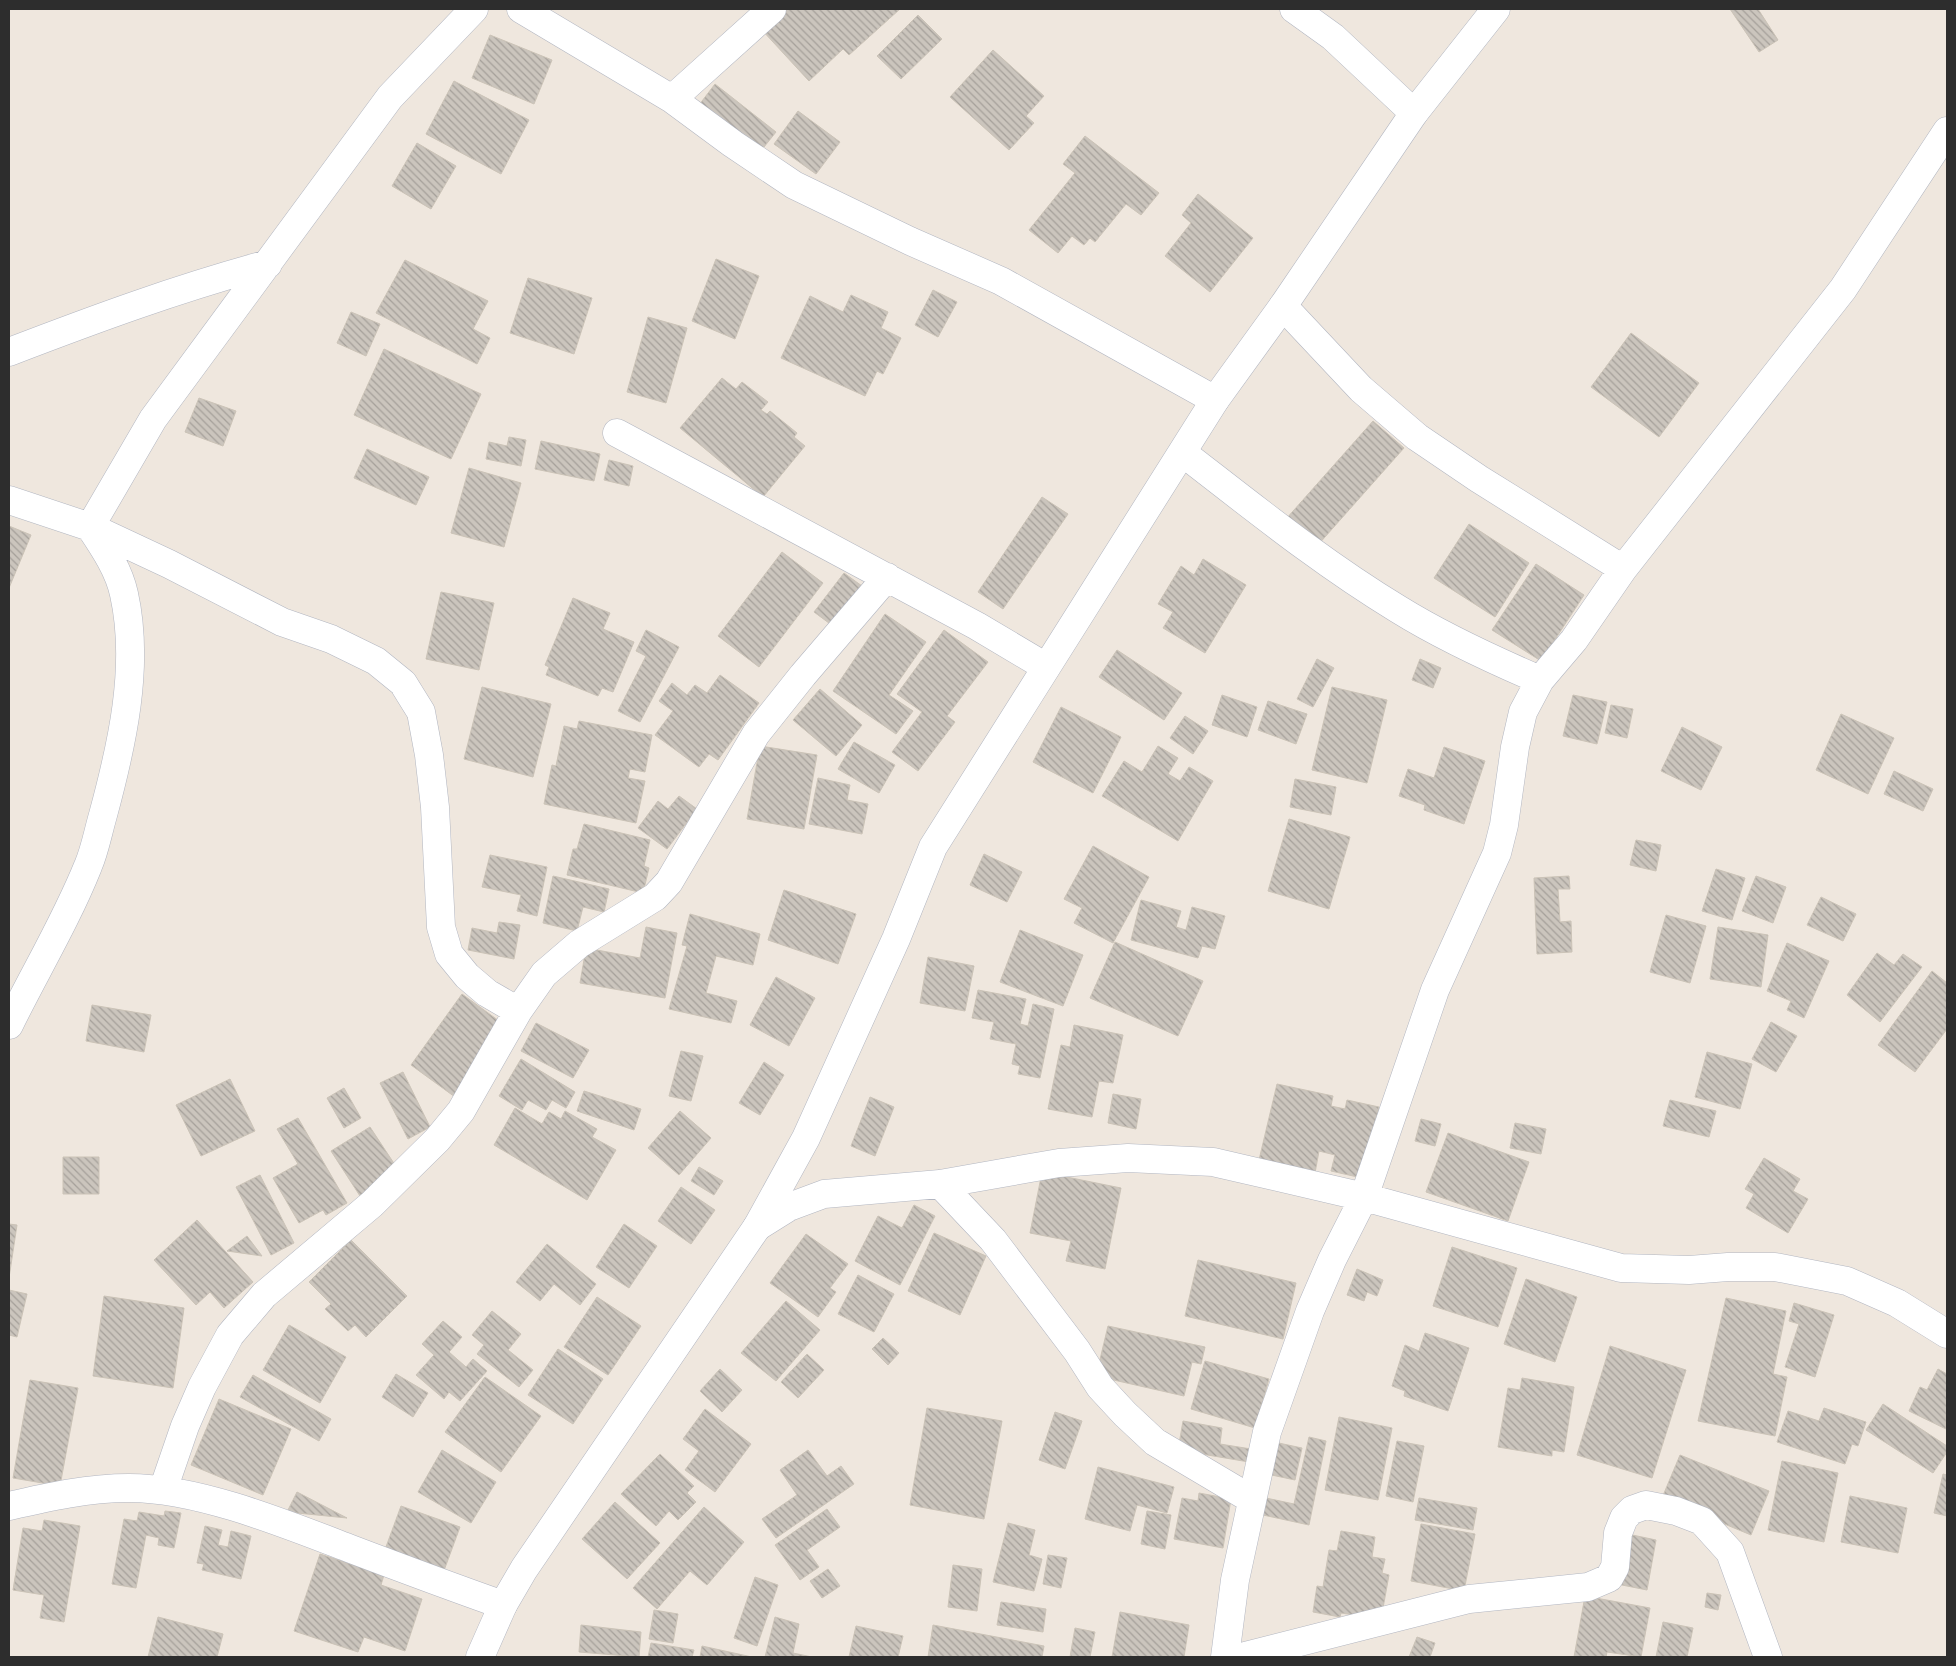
<svg xmlns="http://www.w3.org/2000/svg" width="1956" height="1666" font-family="Karla,sans-serif">
<style>
.building{fill:url(#building-back-hatch);stroke:#cbc3b7}
.lines{fill:none;stroke-linecap:round;stroke-linejoin:round}
.minor-casing{stroke:#b2b6c1;stroke-width:29}
.tertiary-casing{stroke:#b2b6c1;stroke-width:29}
.minor{stroke:#fff;stroke-width:28}
.tertiary{stroke:#fff;stroke-width:28}
</style>
<defs>
<pattern id="building-back-hatch" width="6" height="6" patternUnits="userSpaceOnUse" patternTransform="scale(1.25)"><rect width="6" height="6" fill="#cbc5bd"/><path d="M-1 5l2 2M0 0l6 6M5-1l2 2" fill="none" stroke="#a5a09a"/></pattern>
</defs>
<rect width="100%" height="100%" fill="#efe7de"/>
<path class="building" d="M 783,9 L 900,9 L 849,55 L 843,49 L 809,81 L 761,29 Z
M 1730,9 L 1758,9 L 1778,40 L 1759,52 Z
M 918,15 L 942,39 L 901,79 L 877,56 Z
M 490,35 L 552,60 L 534,104 L 472,78 Z
M 993,50 L 1044,96 L 1026,116 L 1034,123 L 1009,150 L 950,97 Z
M 454,81 L 529,120 L 501,174 L 426,134 Z
M 715,84 L 776,132 L 760,152 L 699,105 Z
M 798,111 L 840,142 L 816,174 L 774,144 Z
M 1085,136 L 1159,193 L 1141,215 L 1126,204 L 1095,242 L 1090,238 L 1084,245 L 1072,236 L 1058,253 L 1029,230 L 1075,173 L 1063,164 Z
M 417,143 L 456,166 L 431,209 L 392,186 Z
M 1198,194 L 1253,238 L 1210,292 L 1165,256 L 1191,223 L 1182,215 Z
M 716,259 L 759,276 L 735,339 L 692,321 Z
M 405,260 L 488,301 L 473,329 L 490,338 L 477,364 L 376,313 Z
M 528,278 L 592,298 L 574,354 L 510,333 Z
M 933,290 L 957,302 L 938,337 L 915,325 Z
M 851,295 L 888,312 L 881,328 L 901,338 L 883,374 L 877,371 L 865,396 L 781,358 L 810,296 L 843,312 Z
M 351,312 L 380,324 L 366,356 L 337,343 Z
M 648,317 L 687,328 L 666,403 L 627,392 Z
M 1631,333 L 1699,383 L 1659,437 L 1591,387 Z
M 384,349 L 481,394 L 451,459 L 354,415 Z
M 722,378 L 736,389 L 742,382 L 768,402 L 761,410 L 767,414 L 770,411 L 797,433 L 794,437 L 805,446 L 763,497 L 680,428 Z
M 199,398 L 236,411 L 223,446 L 185,432 Z
M 1373,421 L 1404,448 L 1317,546 L 1286,519 Z
M 509,437 L 526,440 L 521,466 L 486,459 L 489,442 L 507,446 Z
M 541,441 L 600,454 L 594,481 L 535,469 Z
M 367,449 L 429,477 L 416,505 L 354,478 Z
M 609,460 L 633,466 L 629,486 L 604,480 Z
M 469,468 L 521,483 L 504,547 L 451,533 Z
M 1042,497 L 1068,514 L 1003,609 L 978,592 Z
M 1469,524 L 1529,563 L 1495,617 L 1434,578 Z
M 9,526 L 31,535 L 9,588 Z
M 782,552 L 823,583 L 759,667 L 718,636 Z
M 1203,559 L 1246,585 L 1205,653 L 1163,628 L 1173,612 L 1158,604 L 1181,566 L 1194,575 Z
M 1536,564 L 1584,595 L 1541,661 L 1492,630 Z
M 844,573 L 862,586 L 833,626 L 814,612 Z
M 441,592 L 494,603 L 479,670 L 426,659 Z
M 573,598 L 610,613 L 603,629 L 634,642 L 613,692 L 602,688 L 598,696 L 546,675 L 549,667 L 545,665 Z
M 885,614 L 926,642 L 889,695 L 913,711 L 896,734 L 833,691 Z
M 646,630 L 679,647 L 640,722 L 618,711 L 646,656 L 636,651 Z
M 944,630 L 988,662 L 947,716 L 955,722 L 918,771 L 892,752 L 922,712 L 897,694 Z
M 1117,650 L 1182,693 L 1164,720 L 1099,677 Z
M 1317,659 L 1334,668 L 1313,707 L 1297,699 Z
M 1420,659 L 1441,668 L 1433,688 L 1412,680 Z
M 720,675 L 759,703 L 718,760 L 709,754 L 699,767 L 655,735 L 673,711 L 659,701 L 672,683 L 687,695 L 695,685 L 707,693 Z
M 482,687 L 551,704 L 533,777 L 464,759 Z
M 1332,687 L 1387,700 L 1367,783 L 1312,770 Z
M 820,689 L 862,725 L 836,756 L 793,720 Z
M 1222,695 L 1257,707 L 1247,737 L 1212,725 Z
M 1573,695 L 1607,702 L 1597,744 L 1563,736 Z
M 1268,701 L 1307,714 L 1296,744 L 1258,730 Z
M 1611,705 L 1633,709 L 1627,738 L 1605,733 Z
M 1061,707 L 1121,737 L 1093,793 L 1033,762 Z
M 1841,714 L 1894,738 L 1868,794 L 1816,770 Z
M 1185,716 L 1208,731 L 1193,754 L 1170,738 Z
M 579,721 L 652,735 L 645,772 L 630,769 L 628,778 L 645,781 L 636,823 L 544,804 L 552,765 L 556,766 L 564,726 L 577,729 Z
M 1682,727 L 1722,747 L 1701,790 L 1661,771 Z
M 854,742 L 895,765 L 879,793 L 838,769 Z
M 760,746 L 817,755 L 804,829 L 747,819 Z
M 1158,746 L 1178,758 L 1168,774 L 1180,781 L 1189,767 L 1213,781 L 1178,841 L 1102,796 L 1124,761 L 1142,772 Z
M 1444,747 L 1485,761 L 1464,824 L 1424,810 L 1425,805 L 1399,796 L 1408,769 L 1434,778 Z
M 1894,771 L 1933,789 L 1923,811 L 1884,794 Z
M 818,778 L 850,785 L 847,800 L 868,804 L 862,834 L 809,824 Z
M 1295,779 L 1336,787 L 1331,815 L 1290,807 Z
M 679,796 L 697,809 L 667,849 L 638,828 L 658,801 L 668,809 Z
M 1289,819 L 1350,837 L 1329,909 L 1268,891 Z
M 584,824 L 650,840 L 644,866 L 649,868 L 643,893 L 567,875 L 573,849 L 577,849 Z
M 1636,840 L 1661,845 L 1656,871 L 1630,865 Z
M 1093,846 L 1149,877 L 1113,943 L 1074,923 L 1082,908 L 1064,899 Z
M 984,854 L 1022,872 L 1007,902 L 970,885 Z
M 490,855 L 547,867 L 537,916 L 517,911 L 521,895 L 482,887 Z
M 1716,869 L 1745,878 L 1732,920 L 1702,911 Z
M 553,876 L 609,889 L 604,912 L 583,907 L 577,931 L 543,923 Z
M 1569,876 L 1570,889 L 1558,889 L 1560,922 L 1571,921 L 1572,952 L 1537,954 L 1534,878 Z
M 1756,876 L 1786,887 L 1773,923 L 1742,911 Z
M 784,890 L 856,914 L 838,964 L 768,940 Z
M 1821,897 L 1856,914 L 1843,941 L 1807,925 Z
M 1141,900 L 1181,911 L 1176,927 L 1186,930 L 1192,907 L 1225,916 L 1215,949 L 1202,946 L 1198,958 L 1131,940 Z
M 690,914 L 760,934 L 753,965 L 716,956 L 706,993 L 737,1001 L 731,1023 L 669,1009 L 687,946 L 682,945 Z
M 1666,915 L 1706,926 L 1690,983 L 1650,972 Z
M 499,922 L 520,925 L 514,959 L 468,950 L 472,928 L 497,933 Z
M 646,927 L 677,933 L 665,998 L 580,983 L 586,948 L 640,958 Z
M 1718,927 L 1768,935 L 1761,987 L 1710,979 Z
M 1020,930 L 1083,955 L 1063,1006 L 1000,982 Z
M 1115,942 L 1203,981 L 1178,1036 L 1090,998 Z
M 1787,943 L 1829,961 L 1804,1018 L 1787,1010 L 1791,1001 L 1767,991 Z
M 1877,953 L 1894,965 L 1903,954 L 1922,967 L 1880,1022 L 1847,995 Z
M 928,957 L 974,966 L 965,1011 L 920,1003 Z
M 1932,971 L 1947,983 L 1947,1029 L 1915,1072 L 1878,1045 Z
M 776,977 L 815,998 L 789,1046 L 750,1025 Z
M 978,990 L 1026,999 L 1020,1024 L 1028,1026 L 1033,1004 L 1054,1009 L 1040,1078 L 1018,1074 L 1020,1066 L 1012,1064 L 1016,1044 L 990,1039 L 994,1022 L 972,1018 Z
M 462,994 L 506,1026 L 455,1097 L 411,1065 Z
M 92,1005 L 151,1015 L 144,1052 L 86,1041 Z
M 1771,1022 L 1797,1036 L 1776,1072 L 1752,1059 Z
M 536,1023 L 589,1050 L 573,1078 L 521,1051 Z
M 1074,1025 L 1123,1035 L 1113,1083 L 1099,1081 L 1092,1117 L 1048,1109 L 1061,1045 L 1070,1047 Z
M 681,1051 L 703,1056 L 691,1101 L 669,1096 Z
M 1707,1052 L 1752,1064 L 1740,1109 L 1695,1097 Z
M 521,1059 L 575,1092 L 566,1108 L 552,1100 L 546,1110 L 528,1100 L 522,1110 L 499,1096 Z
M 764,1062 L 784,1075 L 760,1115 L 739,1103 Z
M 403,1072 L 430,1127 L 408,1139 L 380,1083 Z
M 230,1079 L 255,1131 L 201,1156 L 176,1105 Z
M 1277,1084 L 1333,1096 L 1331,1106 L 1345,1109 L 1347,1100 L 1379,1107 L 1362,1178 L 1331,1171 L 1335,1155 L 1319,1151 L 1315,1173 L 1259,1160 Z
M 344,1088 L 361,1118 L 344,1128 L 327,1098 Z
M 584,1091 L 641,1109 L 634,1130 L 577,1111 Z
M 1113,1094 L 1141,1099 L 1136,1129 L 1108,1123 Z
M 870,1097 L 894,1107 L 875,1156 L 851,1146 Z
M 1670,1100 L 1716,1111 L 1709,1137 L 1663,1126 Z
M 515,1108 L 542,1124 L 549,1112 L 561,1119 L 565,1111 L 597,1129 L 592,1137 L 616,1150 L 587,1200 L 494,1145 Z
M 680,1111 L 711,1138 L 679,1175 L 648,1148 Z
M 298,1118 L 347,1203 L 326,1215 L 323,1210 L 299,1223 L 273,1178 L 298,1164 L 277,1129 Z
M 1421,1119 L 1441,1124 L 1435,1146 L 1415,1141 Z
M 1515,1123 L 1546,1129 L 1541,1154 L 1510,1148 Z
M 370,1127 L 399,1171 L 360,1196 L 331,1151 Z
M 1448,1133 L 1529,1162 L 1508,1221 L 1426,1192 Z
M 63,1157 L 99,1157 L 99,1194 L 63,1194 Z
M 1764,1158 L 1800,1179 L 1793,1191 L 1808,1199 L 1788,1233 L 1746,1208 L 1754,1194 L 1745,1189 Z
M 699,1167 L 723,1181 L 714,1195 L 691,1181 Z
M 1042,1172 L 1121,1188 L 1105,1269 L 1066,1261 L 1071,1241 L 1030,1233 Z
M 260,1175 L 294,1243 L 271,1255 L 236,1187 Z
M 681,1187 L 715,1210 L 691,1244 L 658,1221 Z
M 914,1205 L 935,1216 L 900,1285 L 855,1261 L 878,1216 L 902,1228 Z
M 197,1220 L 253,1282 L 224,1308 L 210,1292 L 196,1305 L 154,1260 Z
M 9,1224 L 17,1225 L 9,1278 Z
M 624,1224 L 657,1246 L 629,1288 L 596,1267 Z
M 934,1233 L 986,1256 L 960,1315 L 908,1291 Z
M 806,1234 L 848,1264 L 830,1288 L 836,1292 L 818,1317 L 770,1283 Z
M 247,1236 L 262,1256 L 227,1251 Z
M 351,1240 L 407,1296 L 366,1337 L 355,1325 L 348,1331 L 325,1309 L 331,1304 L 309,1282 Z
M 547,1244 L 596,1284 L 580,1305 L 554,1284 L 540,1301 L 516,1282 Z
M 1452,1247 L 1517,1268 L 1498,1327 L 1433,1306 Z
M 1198,1260 L 1296,1283 L 1283,1339 L 1185,1316 Z
M 1357,1269 L 1383,1280 L 1377,1296 L 1367,1292 L 1364,1301 L 1347,1295 Z
M 858,1275 L 894,1294 L 874,1332 L 838,1314 Z
M 1526,1279 L 1577,1297 L 1555,1362 L 1504,1344 Z
M 9,1290 L 27,1294 L 17,1337 L 9,1335 Z
M 104,1296 L 184,1308 L 173,1388 L 93,1376 Z
M 597,1297 L 641,1326 L 608,1375 L 564,1347 Z
M 1726,1298 L 1786,1311 L 1773,1374 L 1787,1377 L 1775,1436 L 1698,1421 Z
M 786,1301 L 820,1330 L 776,1381 L 741,1353 Z
M 1794,1303 L 1834,1315 L 1815,1377 L 1785,1367 L 1799,1324 L 1789,1321 Z
M 492,1311 L 521,1334 L 508,1350 L 533,1370 L 519,1387 L 477,1354 L 484,1345 L 472,1335 Z
M 443,1321 L 462,1337 L 449,1352 L 466,1367 L 473,1359 L 487,1371 L 460,1401 L 449,1392 L 444,1399 L 416,1375 L 434,1355 L 422,1344 Z
M 289,1325 L 346,1357 L 320,1403 L 263,1370 Z
M 1108,1326 L 1205,1347 L 1201,1364 L 1192,1362 L 1184,1396 L 1096,1376 Z
M 1425,1333 L 1469,1348 L 1448,1411 L 1404,1396 L 1405,1391 L 1392,1386 L 1405,1345 L 1419,1351 Z
M 883,1338 L 899,1353 L 888,1365 L 872,1349 Z
M 1610,1346 L 1686,1370 L 1652,1478 L 1577,1455 Z
M 558,1349 L 603,1379 L 573,1424 L 528,1395 Z
M 807,1354 L 824,1370 L 798,1398 L 781,1382 Z
M 1205,1361 L 1269,1379 L 1255,1428 L 1191,1409 Z
M 720,1369 L 742,1390 L 722,1412 L 700,1391 Z
M 1938,1369 L 1947,1374 L 1946,1429 L 1909,1411 L 1920,1387 L 1927,1390 Z
M 396,1374 L 428,1393 L 413,1417 L 382,1397 Z
M 253,1375 L 331,1419 L 319,1441 L 240,1397 Z
M 485,1377 L 541,1416 L 501,1472 L 445,1432 Z
M 1522,1378 L 1574,1387 L 1564,1452 L 1552,1450 L 1552,1456 L 1498,1447 L 1508,1388 L 1520,1390 Z
M 30,1380 L 78,1388 L 60,1486 L 13,1478 Z
M 219,1399 L 291,1429 L 263,1495 L 191,1465 Z
M 1883,1404 L 1947,1446 L 1947,1452 L 1933,1473 L 1866,1430 Z
M 927,1408 L 1002,1421 L 984,1519 L 910,1505 Z
M 1824,1408 L 1866,1422 L 1858,1446 L 1852,1444 L 1845,1464 L 1777,1442 L 1788,1411 L 1819,1421 Z
M 705,1409 L 751,1444 L 715,1492 L 685,1470 L 699,1451 L 683,1439 Z
M 1055,1412 L 1082,1421 L 1065,1469 L 1039,1460 Z
M 1339,1417 L 1392,1428 L 1378,1500 L 1325,1490 Z
M 1183,1421 L 1222,1428 L 1220,1444 L 1251,1449 L 1249,1462 L 1178,1450 Z
M 1309,1437 L 1326,1441 L 1309,1525 L 1263,1515 L 1266,1498 L 1294,1504 Z
M 1397,1441 L 1424,1446 L 1413,1502 L 1386,1496 Z
M 1274,1442 L 1302,1448 L 1295,1480 L 1267,1474 Z
M 442,1450 L 496,1482 L 471,1523 L 418,1492 Z
M 808,1450 L 827,1476 L 841,1466 L 854,1484 L 776,1538 L 762,1519 L 797,1495 L 780,1470 Z
M 660,1454 L 694,1486 L 687,1493 L 696,1502 L 678,1520 L 669,1511 L 656,1526 L 621,1494 Z
M 1680,1455 L 1769,1491 L 1751,1535 L 1662,1498 Z
M 1782,1461 L 1838,1473 L 1824,1542 L 1768,1530 Z
M 1098,1467 L 1174,1487 L 1167,1513 L 1137,1505 L 1130,1531 L 1085,1519 Z
M 1943,1474 L 1947,1475 L 1947,1516 L 1934,1513 Z
M 297,1492 L 347,1518 L 287,1512 Z
M 1199,1493 L 1231,1499 L 1223,1548 L 1174,1539 L 1182,1498 L 1198,1501 Z
M 1850,1496 L 1907,1508 L 1898,1553 L 1841,1542 Z
M 1419,1498 L 1477,1508 L 1473,1530 L 1415,1520 Z
M 615,1502 L 660,1543 L 627,1579 L 582,1539 Z
M 401,1506 L 460,1527 L 442,1576 L 383,1555 Z
M 704,1507 L 744,1542 L 707,1585 L 690,1571 L 657,1609 L 633,1588 Z
M 827,1509 L 840,1527 L 807,1550 L 819,1567 L 800,1580 L 775,1545 Z
M 165,1511 L 181,1513 L 174,1548 L 158,1545 L 159,1538 L 146,1535 L 136,1588 L 112,1584 L 124,1519 L 137,1521 L 139,1512 L 164,1516 Z
M 1147,1511 L 1171,1515 L 1165,1549 L 1141,1544 Z
M 44,1520 L 80,1526 L 64,1622 L 40,1618 L 44,1595 L 13,1590 L 23,1528 L 42,1531 Z
M 1008,1523 L 1035,1530 L 1029,1555 L 1042,1559 L 1034,1591 L 993,1582 Z
M 1421,1524 L 1475,1534 L 1464,1591 L 1411,1581 Z
M 205,1526 L 222,1530 L 218,1545 L 228,1547 L 231,1531 L 251,1536 L 241,1579 L 202,1570 L 204,1564 L 197,1563 Z
M 1341,1531 L 1375,1537 L 1372,1557 L 1385,1559 L 1382,1573 L 1389,1575 L 1381,1619 L 1341,1613 L 1340,1617 L 1313,1612 L 1317,1586 L 1323,1587 L 1329,1550 L 1337,1551 Z
M 1623,1533 L 1656,1540 L 1647,1590 L 1612,1583 Z
M 320,1554 L 384,1575 L 381,1585 L 422,1599 L 405,1651 L 364,1637 L 358,1652 L 294,1631 Z
M 1048,1555 L 1067,1558 L 1061,1588 L 1043,1584 Z
M 953,1565 L 982,1569 L 977,1611 L 948,1607 Z
M 828,1569 L 840,1586 L 822,1598 L 810,1581 Z
M 755,1577 L 778,1585 L 757,1646 L 734,1638 Z
M 1707,1593 L 1721,1595 L 1718,1610 L 1705,1607 Z
M 1585,1596 L 1650,1608 L 1641,1657 L 1607,1652 L 1606,1657 L 1574,1657 Z
M 1001,1602 L 1046,1609 L 1043,1632 L 997,1625 Z
M 654,1610 L 678,1614 L 673,1643 L 649,1639 Z
M 1120,1612 L 1189,1625 L 1184,1657 L 1112,1657 Z
M 158,1617 L 223,1634 L 217,1657 L 148,1657 Z
M 775,1617 L 799,1624 L 793,1653 L 812,1657 L 765,1657 Z
M 1663,1622 L 1693,1628 L 1687,1657 L 1656,1657 Z
M 581,1625 L 641,1632 L 639,1657 L 579,1652 Z
M 933,1625 L 1044,1646 L 1042,1657 L 928,1657 Z
M 856,1626 L 903,1636 L 898,1657 L 849,1657 Z
M 1075,1628 L 1095,1632 L 1090,1657 L 1070,1657 Z
M 1417,1637 L 1435,1643 L 1430,1657 L 1409,1657 Z
M 651,1643 L 694,1650 L 692,1657 L 648,1657 Z
M 702,1646 L 752,1657 L 700,1657 Z"/>
<g class="lines">
<g class="minor-casing">
<path id="minor" d="M 521,9 L 672,99 L 733,144 L 794,185 L 910,241 L 1001,281 L 1215,400
M 1294,9 L 1333,37 L 1414,113
M 672,99 L 772,9
M 1283,306 L 1361,389 L 1417,437 L 1479,479 L 1623,569
M 9,352 C 95,319 179,288 268,264
M 617,433 L 977,626 L 1046,667
M 1183,453 C 1253,507 1322,563 1398,609 C 1443,637 1491,659 1540,680
M 9,500 L 90,527 L 169,564 L 282,622 L 331,639 L 376,661 L 403,683 L 421,712 L 429,755 L 435,807 L 441,927 L 449,954 L 467,976 L 487,993 L 518,1011
M 9,1025 C 35,972 66,921 88,866 C 95,850 98,832 103,815 C 122,745 140,666 124,594 C 119,570 104,548 90,527 L 153,419 L 390,97 L 474,9
M 940,1184 L 993,1240 L 1077,1351 L 1100,1387 L 1125,1414 L 1155,1442 L 1251,1499
M 757,1227 L 789,1207 L 824,1194 L 940,1184 L 1059,1163 L 1128,1158 L 1213,1162 L 1364,1197 L 1621,1268 L 1689,1270 L 1728,1267 L 1775,1267 L 1847,1281 L 1897,1303 L 1947,1334
M 163,1490 L 185,1426 L 202,1387 L 230,1335 L 264,1295 L 372,1204 L 437,1140 L 461,1111 L 518,1011 L 544,974 L 579,944 L 655,897 L 669,882 L 756,734 L 803,675 L 887,577
M 9,1506 C 48,1497 88,1488 129,1488 C 198,1488 286,1524 351,1549 C 401,1568 452,1587 503,1605
M 1225,1657 L 1235,1580 L 1267,1432 L 1310,1311 L 1332,1260 L 1364,1197 L 1435,990 L 1497,853 L 1504,825 L 1515,747 L 1523,712 L 1540,680 L 1574,640 L 1623,569 L 1843,289 L 1947,131
M 1241,1657 L 1469,1599 L 1588,1587 L 1609,1578 L 1615,1567 L 1618,1533 L 1624,1518 L 1632,1510 L 1646,1505 L 1676,1511 L 1702,1521 L 1730,1552 L 1768,1657"/>
</g>
<g class="tertiary-casing">
<path id="tertiary" d="M 480,1657 L 503,1605 L 524,1569 L 757,1227 L 806,1138 L 896,939 L 933,847 L 1215,400 L 1283,306 L 1414,113 L 1496,9"/>
</g>
<use href="#minor" class="minor"/>
<use href="#tertiary" class="tertiary"/>
</g>
<rect width="1956" height="1666" fill="none" stroke="#2d2d2d" stroke-width="20"/>
</svg>
